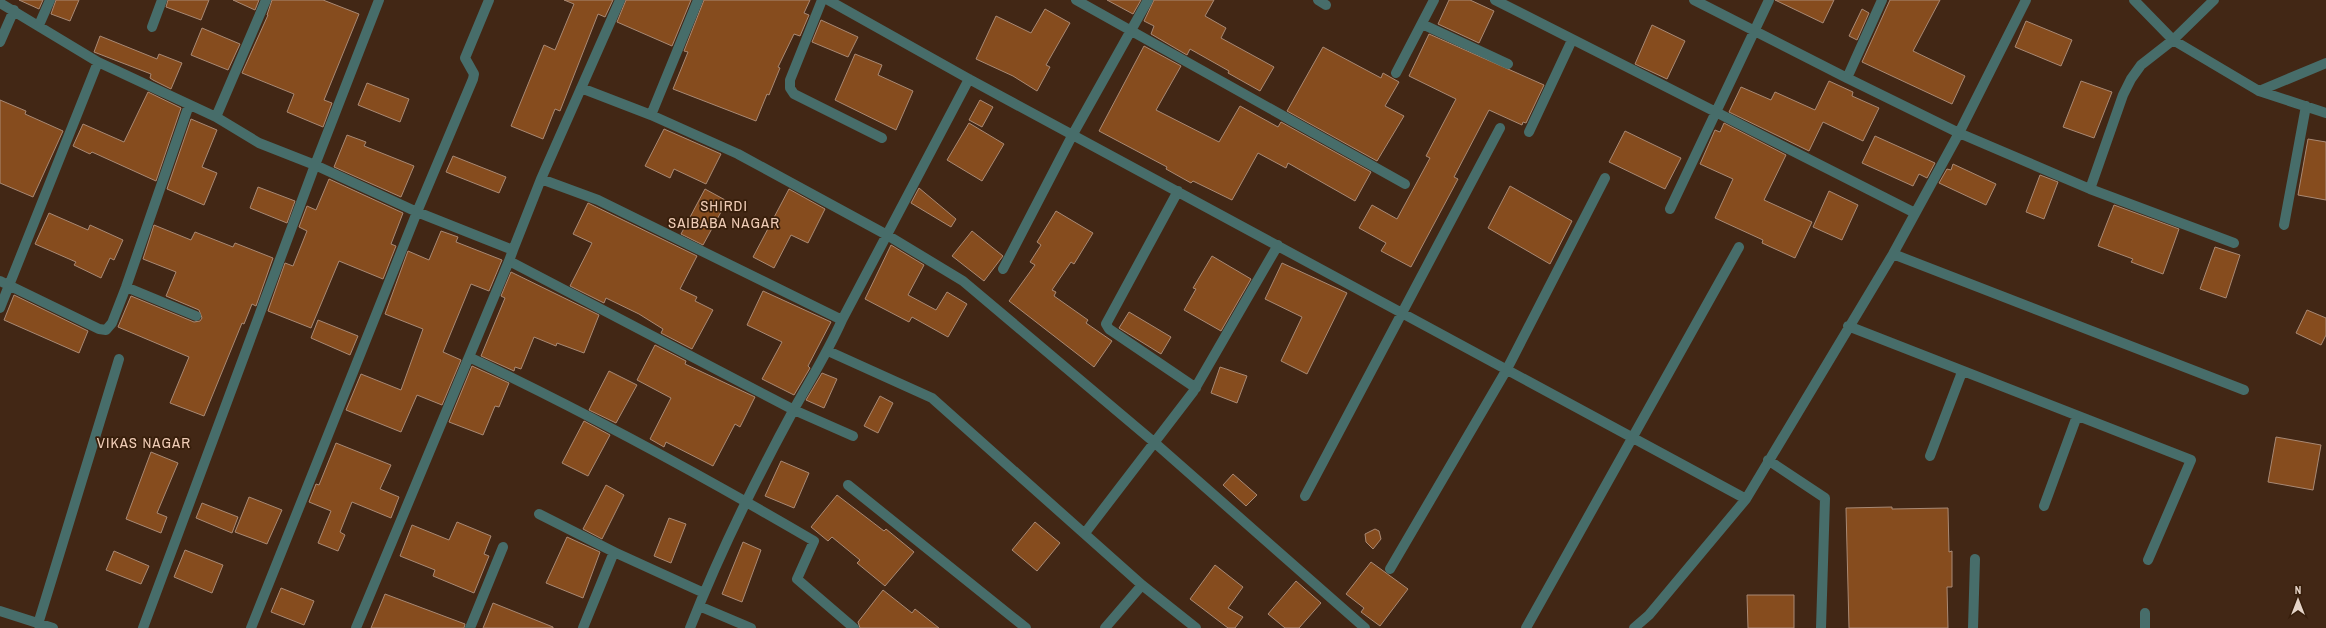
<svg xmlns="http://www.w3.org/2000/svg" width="2326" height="628" font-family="'Archivo Narrow',sans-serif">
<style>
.building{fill:#864c1e;stroke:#a98974}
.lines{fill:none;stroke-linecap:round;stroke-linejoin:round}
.minor{stroke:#476d6a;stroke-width:10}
.labels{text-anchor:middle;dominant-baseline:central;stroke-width:3.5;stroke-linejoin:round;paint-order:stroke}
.neighbourhood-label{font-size:15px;letter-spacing:1px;fill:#eecbb5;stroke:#371e0b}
</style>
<rect width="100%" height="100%" fill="#422715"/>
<path class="building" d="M 19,0 L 43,0 L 39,9 Z
M 56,0 L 79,0 L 70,21 L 51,14 Z
M 168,0 L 209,0 L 201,20 L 166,7 Z
M 233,0 L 259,0 L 255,10 Z
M 272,0 L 323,0 L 359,14 L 324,100 L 332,103 L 323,127 L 287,112 L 294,94 L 242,73 L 268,15 L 267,15 Z
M 564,0 L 613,0 L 605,17 L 598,14 L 560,111 L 555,109 L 543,139 L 511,126 L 544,45 L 555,50 L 574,4 Z
M 626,0 L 691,0 L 672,46 L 617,22 Z
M 704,0 L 810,0 L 804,13 L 809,15 L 800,36 L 794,34 L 778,67 L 780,68 L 769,95 L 767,94 L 756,121 L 673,89 L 688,52 L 684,51 Z
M 1107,0 L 1141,0 L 1133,14 Z
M 1154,0 L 1214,0 L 1205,16 L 1226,28 L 1221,38 L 1274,67 L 1260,91 L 1228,73 L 1229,71 L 1190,49 L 1187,55 L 1151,34 L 1154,26 L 1144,21 Z
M 1449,0 L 1470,0 L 1494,11 L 1479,43 L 1438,24 Z
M 1775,0 L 1834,0 L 1823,23 Z
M 1890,0 L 1940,0 L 1913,51 L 1965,76 L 1952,104 L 1862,62 Z
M 1045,9 L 1070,23 L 1046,65 L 1050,67 L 1037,91 L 1013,76 L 976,59 L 996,16 L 1031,33 Z
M 1862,9 L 1869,13 L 1857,40 L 1849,36 Z
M 821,20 L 858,37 L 848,57 L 812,42 Z
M 2026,21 L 2072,40 L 2061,66 L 2015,47 Z
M 1652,25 L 1685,41 L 1667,79 L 1635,64 Z
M 202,28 L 240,44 L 228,70 L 191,55 Z
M 1429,34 L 1544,85 L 1526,123 L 1523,122 L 1522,125 L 1489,110 L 1454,177 L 1458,179 L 1411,267 L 1381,251 L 1386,243 L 1359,228 L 1372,205 L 1397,219 L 1430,158 L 1426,156 L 1456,99 L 1409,76 Z
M 100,36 L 157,59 L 159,54 L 182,63 L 171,89 L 153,80 L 150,78 L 151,74 L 94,52 Z
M 1144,46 L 1181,66 L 1156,110 L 1219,142 L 1240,106 L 1278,127 L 1281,122 L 1371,172 L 1355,201 L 1288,163 L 1286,168 L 1258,153 L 1232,200 L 1193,181 L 1191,183 L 1166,169 L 1167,167 L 1099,131 Z
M 1323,47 L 1381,78 L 1383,73 L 1399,82 L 1385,106 L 1404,116 L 1377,161 L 1287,111 Z
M 855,54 L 882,65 L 878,75 L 913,91 L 896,130 L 835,100 Z
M 1829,81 L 1853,92 L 1852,96 L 1879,108 L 1863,141 L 1823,122 L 1809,151 L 1729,112 L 1741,87 L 1771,100 L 1775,92 L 1815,110 Z
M 2081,81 L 2112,92 L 2094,138 L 2063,127 Z
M 367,83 L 409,99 L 400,122 L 358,105 Z
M 148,92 L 181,108 L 156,181 L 92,152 L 90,154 L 73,146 L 83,124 L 124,142 Z
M 0,100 L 26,111 L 25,114 L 63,131 L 33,197 L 0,183 Z
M 980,100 L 993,107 L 982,127 L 969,120 Z
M 191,119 L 217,130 L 202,167 L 217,173 L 204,205 L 167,189 Z
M 969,123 L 1004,144 L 982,181 L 947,160 Z
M 1724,123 L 1786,155 L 1764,200 L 1812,222 L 1795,258 L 1762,243 L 1763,240 L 1715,218 L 1733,179 L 1700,164 L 1715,130 L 1720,132 Z
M 664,129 L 721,154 L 706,184 L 674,169 L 670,178 L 645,166 Z
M 1625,131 L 1681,158 L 1665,189 L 1609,162 Z
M 347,135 L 366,142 L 364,146 L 414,166 L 401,197 L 334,167 Z
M 1875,136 L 1935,163 L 1927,178 L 1919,174 L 1913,186 L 1862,163 Z
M 2308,139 L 2326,142 L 2326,200 L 2298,195 Z
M 453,156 L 506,177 L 499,193 L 446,172 Z
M 1953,164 L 1996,184 L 1986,205 L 1939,183 L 1947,169 L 1951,170 Z
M 2040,175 L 2058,182 L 2044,219 L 2026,212 Z
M 329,179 L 403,213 L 391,244 L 396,246 L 383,279 L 339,261 L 311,328 L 268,311 L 285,263 L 293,266 L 307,231 L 299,227 L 307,206 L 316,210 Z
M 1510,186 L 1572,221 L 1550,264 L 1488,228 Z
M 258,187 L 295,201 L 287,223 L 250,208 Z
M 919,188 L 956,219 L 951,227 L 911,203 Z
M 705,189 L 727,201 L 703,245 L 681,234 Z
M 789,189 L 825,209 L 808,243 L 791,235 L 774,268 L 753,257 Z
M 1829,191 L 1858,205 L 1842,240 L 1813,227 Z
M 588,203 L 697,256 L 680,289 L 697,297 L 695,301 L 713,310 L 692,349 L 661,333 L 663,329 L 639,314 L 606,298 L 604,303 L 570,286 L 592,243 L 573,234 Z
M 2114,205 L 2179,229 L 2163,274 L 2131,262 L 2133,259 L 2098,246 Z
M 1056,211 L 1093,233 L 1074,264 L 1071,262 L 1052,290 L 1056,292 L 1054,296 L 1088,320 L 1086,323 L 1112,341 L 1094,367 L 1009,301 L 1035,265 L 1030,262 L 1041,245 L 1037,242 Z
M 49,213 L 88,230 L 90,225 L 123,240 L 114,260 L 110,258 L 101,278 L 74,265 L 76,262 L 35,244 Z
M 154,225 L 191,240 L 195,232 L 233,247 L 235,243 L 273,258 L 256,306 L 252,304 L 244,324 L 242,323 L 204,416 L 170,403 L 189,357 L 118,327 L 131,296 L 194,322 L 200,321 L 202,318 L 199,310 L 166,296 L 176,272 L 143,259 Z
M 441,231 L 458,237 L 456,242 L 502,260 L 489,291 L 471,284 L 443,352 L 461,360 L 442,405 L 417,395 L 401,432 L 346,410 L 361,374 L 401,390 L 423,329 L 385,314 L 408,251 L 429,260 Z
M 972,231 L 1003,256 L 984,281 L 952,256 Z
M 891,245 L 924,265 L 908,295 L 936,310 L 947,292 L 967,304 L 948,337 L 912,317 L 909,322 L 865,299 Z
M 2215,247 L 2240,255 L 2226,298 L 2200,289 Z
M 1212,256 L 1251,279 L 1221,331 L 1184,310 L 1196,289 L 1193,288 Z
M 1282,263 L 1347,293 L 1307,374 L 1281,361 L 1302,317 L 1265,299 Z
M 511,272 L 599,315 L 584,353 L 557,343 L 556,346 L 534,337 L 521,369 L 515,367 L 514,371 L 481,356 L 505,298 L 501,296 Z
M 763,291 L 831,322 L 808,366 L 810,368 L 794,395 L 762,379 L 782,342 L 747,325 Z
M 14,295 L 88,331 L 79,353 L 4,320 Z
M 2307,310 L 2326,318 L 2326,335 L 2321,345 L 2296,333 Z
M 1129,312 L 1171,337 L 1161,354 L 1119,328 Z
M 318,320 L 358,336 L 350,355 L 311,338 Z
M 655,345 L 686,361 L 685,364 L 755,397 L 740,427 L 735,424 L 713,466 L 666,442 L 664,447 L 650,439 L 671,398 L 637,380 Z
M 472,366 L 509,383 L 499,407 L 495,406 L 483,435 L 449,422 Z
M 1220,367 L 1247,376 L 1237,403 L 1211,393 Z
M 609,371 L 637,385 L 616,423 L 589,410 Z
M 822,373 L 837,379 L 824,408 L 806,400 Z
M 880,396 L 893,403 L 878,433 L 864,426 Z
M 584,421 L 610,435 L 588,476 L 562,463 Z
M 2276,437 L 2321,445 L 2313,490 L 2268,482 Z
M 336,443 L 391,465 L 380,489 L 399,497 L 391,518 L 352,502 L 340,532 L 345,535 L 338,551 L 318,543 L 331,511 L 309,502 L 316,484 L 319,485 Z
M 151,452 L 178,463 L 157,513 L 167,517 L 161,533 L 126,519 Z
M 781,461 L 809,473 L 794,508 L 765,496 Z
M 1233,474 L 1257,495 L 1246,506 L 1223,485 Z
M 606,485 L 624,495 L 602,539 L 583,529 Z
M 837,495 L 884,531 L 886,529 L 914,552 L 885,586 L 857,563 L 860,560 L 832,537 L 828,541 L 811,527 Z
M 249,497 L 282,510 L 267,544 L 235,532 Z
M 202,503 L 238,517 L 232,533 L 196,518 Z
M 1892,507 L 1892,509 L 1948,508 L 1949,552 L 1952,551 L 1952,587 L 1947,587 L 1948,628 L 1849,628 L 1846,508 Z
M 669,518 L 686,524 L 671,563 L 654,556 Z
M 457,522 L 491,536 L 484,554 L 489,556 L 474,593 L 433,576 L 435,570 L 400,556 L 412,525 L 449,540 Z
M 1035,522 L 1060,543 L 1037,571 L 1012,550 Z
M 1375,529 L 1379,531 L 1381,539 L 1373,549 L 1366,542 L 1365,534 Z
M 567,537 L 600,552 L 583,598 L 546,583 Z
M 743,542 L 761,550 L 742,602 L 722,594 Z
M 185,550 L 223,565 L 212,593 L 174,577 Z
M 114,551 L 149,566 L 141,584 L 106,570 Z
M 1371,562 L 1408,589 L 1380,626 L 1361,612 L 1364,608 L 1346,594 Z
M 1215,565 L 1243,587 L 1228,608 L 1243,617 L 1235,628 L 1228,628 L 1190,599 Z
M 1296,581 L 1321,603 L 1299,628 L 1285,628 L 1268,614 Z
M 281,588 L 314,601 L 304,625 L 271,612 Z
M 883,590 L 912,613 L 915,609 L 939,628 L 860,628 L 858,622 Z
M 385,594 L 465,624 L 464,628 L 371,628 Z
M 1747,595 L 1794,595 L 1794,628 L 1748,628 Z
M 493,603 L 553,627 L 553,628 L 483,628 Z"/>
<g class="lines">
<path class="minor" d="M 822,0 L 790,80 L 790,88 L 794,94 L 882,138
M 828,0 L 969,79 L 1746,499
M 1076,0 L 1405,184
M 1318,0 L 1326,5
M 1495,0 L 1915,213
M 1694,0 L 1847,78
M 1882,0 L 1847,78 L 1959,133 L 2090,189 L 2234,243
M 2134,0 L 2173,40 L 2259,91 L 2326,113
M 0,3 L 98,62 L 216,117 L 259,143 L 315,165 L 417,212 L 513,250 L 509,261 L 794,410 L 853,436
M 1422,24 L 1508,64
M 39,25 L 50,0
M 152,27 L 162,0
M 0,42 L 14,10
M 1396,73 L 1434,0
M 581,88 L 651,115 L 738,154 L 887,235 L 963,281 L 1155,443 L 1365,628
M 2259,91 L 2326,63
M 651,115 L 698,0
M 216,117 L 266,0
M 1529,132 L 1572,40
M 541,179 L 598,200 L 842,320
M 2090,189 L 2123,95 L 2131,79 L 2141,65 L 2173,40 L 2214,0
M 1178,191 L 1106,324 L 1109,329 L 1196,388
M 1670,209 L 1769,0
M 2284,225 L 2306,106
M 513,250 L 541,179 L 620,0
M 1893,254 L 2244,390
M 1003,269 L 1073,134 L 1148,0
M 0,281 L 99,329 L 106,330 L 112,323 L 126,287 L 189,105
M 126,287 L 196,316
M 0,308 L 98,62
M 1848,326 L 2191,460 L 2148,560
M 828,351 L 932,398 L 1142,585 L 1196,628
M 469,357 C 587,413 701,475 814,541 L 797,579 L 854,628
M 1930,456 L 1962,372
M 1768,460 L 1825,498 L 1821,628
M 848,485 L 1026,628
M 1305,496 L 1500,128
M 2044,506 L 2077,416
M 539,514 L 614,552 L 704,593
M 1085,533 L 1193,392 L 1278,245
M 1390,569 L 1507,369 L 1605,178
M 699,606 L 751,628
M 0,611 L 53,628
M 38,624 L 119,359
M 143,628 L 315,165 L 379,0
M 251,628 L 417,212 L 473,79 L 474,74 L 465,58 L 489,0
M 356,628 L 509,261
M 470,628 L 503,547
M 583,628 L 614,552
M 690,628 C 719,554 755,481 793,411 C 810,380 828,352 842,320 L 969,79
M 1105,628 L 1142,585
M 1526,628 L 1739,247
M 1634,628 L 1649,615 L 1746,499 L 1893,254 L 1959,133 L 2026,0
M 1973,628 L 1975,559
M 2145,628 L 2145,613"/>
</g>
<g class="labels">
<g class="neighbourhood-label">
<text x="724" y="205">SHIRDI<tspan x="724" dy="17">SAIBABA NAGAR</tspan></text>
<text x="144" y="442">VIKAS NAGAR</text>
</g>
</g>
<g transform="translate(2298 600)" stroke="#371e0b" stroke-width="3" paint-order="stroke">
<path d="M0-3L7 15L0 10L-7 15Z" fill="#e5d4c8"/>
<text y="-6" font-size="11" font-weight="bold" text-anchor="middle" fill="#e5d4c8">N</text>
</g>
</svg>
